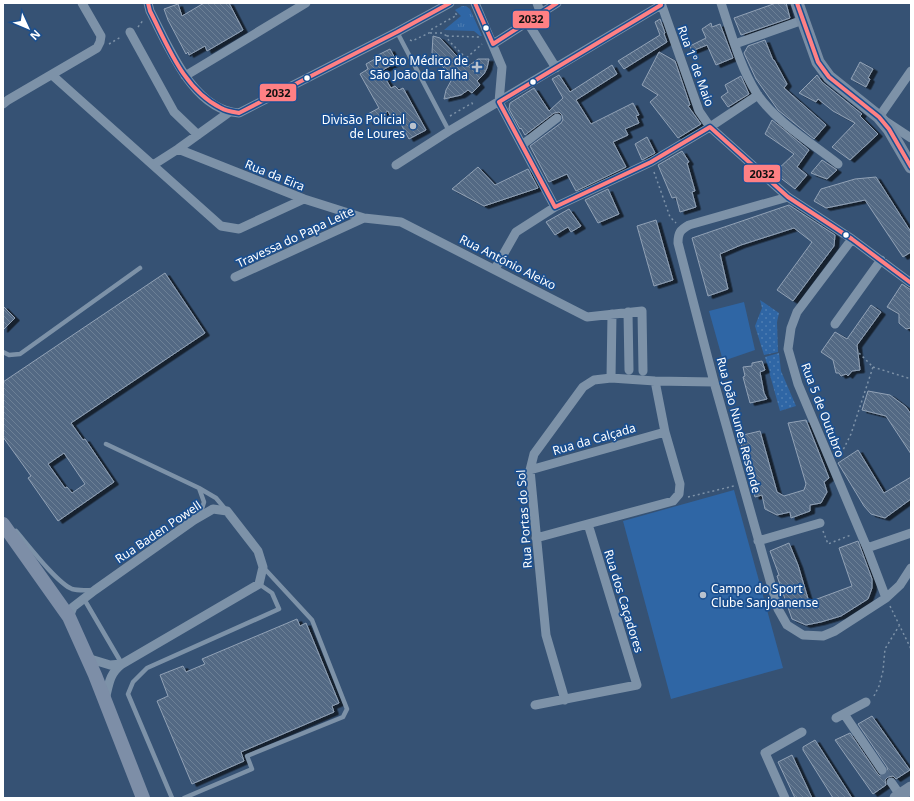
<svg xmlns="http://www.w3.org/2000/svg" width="914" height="801" font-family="'Noto Sans',sans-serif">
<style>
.grass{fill:url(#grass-tufts)}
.park{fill:url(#park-dots)}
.pitch{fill:#2f66a5}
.building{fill:url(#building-back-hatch);stroke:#92a2b6;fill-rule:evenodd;filter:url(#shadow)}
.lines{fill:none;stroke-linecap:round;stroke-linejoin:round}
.street-tunnel{stroke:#546c89;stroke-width:9;stroke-dasharray:9 4.5;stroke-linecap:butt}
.path{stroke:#7d92a8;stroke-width:1.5;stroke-dasharray:2 3;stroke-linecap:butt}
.lane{stroke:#7d92a8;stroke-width:4.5}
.street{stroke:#7d92a8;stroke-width:9}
.secondary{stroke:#798da4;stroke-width:13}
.primary{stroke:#7d8ea7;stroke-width:14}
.bus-1-casing{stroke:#1b4f8f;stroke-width:7}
.bus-1{stroke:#ff8084;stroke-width:4}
.bus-dot{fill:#fff;stroke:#1b4f8f;stroke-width:1.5}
.poi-dot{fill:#b9c2ce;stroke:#1b4f8f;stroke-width:1.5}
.labels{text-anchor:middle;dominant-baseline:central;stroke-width:3.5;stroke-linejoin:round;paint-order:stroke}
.poi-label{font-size:12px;fill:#fff;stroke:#1b4f8f;text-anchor:end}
.street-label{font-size:12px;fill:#fff;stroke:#1b4f8f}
.line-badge{stroke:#1b4f8f;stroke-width:1.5}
.pale-badge-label{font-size:11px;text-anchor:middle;font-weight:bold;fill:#111}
</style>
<defs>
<pattern id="grass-tufts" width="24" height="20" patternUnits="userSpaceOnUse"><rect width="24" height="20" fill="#2f66a5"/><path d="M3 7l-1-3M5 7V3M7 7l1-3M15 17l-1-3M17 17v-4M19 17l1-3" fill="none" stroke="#4e7db2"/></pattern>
<pattern id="park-dots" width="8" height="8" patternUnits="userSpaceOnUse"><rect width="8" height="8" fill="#2f66a5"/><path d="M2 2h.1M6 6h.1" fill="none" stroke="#4e7db2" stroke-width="1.8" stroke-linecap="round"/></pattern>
<pattern id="building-back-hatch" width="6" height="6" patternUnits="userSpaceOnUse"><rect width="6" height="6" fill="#526984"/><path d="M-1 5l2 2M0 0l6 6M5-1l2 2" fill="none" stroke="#6c8096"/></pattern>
<filter id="shadow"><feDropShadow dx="4.5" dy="2.5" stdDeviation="0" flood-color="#0009"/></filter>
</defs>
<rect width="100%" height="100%" fill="#365274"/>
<path class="grass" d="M 462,6 L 466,6 L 470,9 L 482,36 L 480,36 L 474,31 L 444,30 L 461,16 L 455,10 Z"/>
<path class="park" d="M 760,300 L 779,313 L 777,322 L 778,352 L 764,355 L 755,326 L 762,308 Z
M 779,353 L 781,371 L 796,406 L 780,411 L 765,357 Z"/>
<path class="pitch" d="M 744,302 L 755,350 L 723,361 L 709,311 Z
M 734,490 L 783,668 L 671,699 L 623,521 Z"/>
<path class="building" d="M 204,3 L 229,3 L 243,30 L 207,51 L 205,46 L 189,55 L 188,52 L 186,54 L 168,20 L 164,9 L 178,4 L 182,16 Z
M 776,3 L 786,3 L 790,18 L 741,35 L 734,18 Z
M 660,19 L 665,33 L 664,34 L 667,42 L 624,69 L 618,61 L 660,35 L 655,22 Z
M 711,23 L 712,27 L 720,24 L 733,58 L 716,65 L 707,45 L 692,51 L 690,46 L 706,38 L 702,29 Z
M 433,36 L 440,38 L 467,67 L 478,59 L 489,59 L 487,68 L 484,74 L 477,81 L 480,85 L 472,93 L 468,90 L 461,95 L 444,99 L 446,90 L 452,79 L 443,70 L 445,69 L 437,61 L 439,60 L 432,53 Z
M 765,40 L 773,60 L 774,60 L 787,84 L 784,88 L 826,125 L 814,139 L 778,110 L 756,79 L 744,53 L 748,46 Z
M 390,49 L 397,62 L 381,71 L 391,88 L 395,86 L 399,90 L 403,88 L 426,130 L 409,139 L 397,117 L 392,120 L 388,111 L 369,122 L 366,115 L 379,108 L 360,74 L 368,69 L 366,64 L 375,59 L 374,57 Z
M 659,52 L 675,61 L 690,105 L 688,106 L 701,124 L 678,138 L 650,102 L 658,95 L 642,85 Z
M 860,62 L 873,69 L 868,78 L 870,79 L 866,87 L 851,79 Z
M 612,65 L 617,74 L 576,100 L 591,124 L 633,103 L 639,115 L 636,116 L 639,123 L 625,129 L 628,135 L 613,142 L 626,167 L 576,191 L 567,174 L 549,182 L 530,146 L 561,123 L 563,120 L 562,115 L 559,112 L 554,113 L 525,135 L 521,128 L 520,129 L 509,109 L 510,103 L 534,88 L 549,111 L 563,98 L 552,79 L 559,75 L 570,92 Z
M 817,75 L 822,82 L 862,114 L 860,116 L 878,134 L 850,160 L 832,147 L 855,123 L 833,111 L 818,99 L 816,102 L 799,93 Z
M 741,76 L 749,94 L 728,107 L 721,97 L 728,92 L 725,85 Z
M 772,120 L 809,150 L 797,167 L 807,175 L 795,189 L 774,173 L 794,154 L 765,134 Z
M 647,137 L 655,153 L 642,160 L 635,144 Z
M 682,151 L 689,162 L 687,163 L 695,191 L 692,192 L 696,207 L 680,212 L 676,197 L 672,198 L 658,165 Z
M 822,160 L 837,170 L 827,179 L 811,173 Z
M 478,167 L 495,185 L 528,169 L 538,188 L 484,206 L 452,189 Z
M 876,177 L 911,232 L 911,252 L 903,257 L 865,200 L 826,208 L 814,201 L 821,189 L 855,179 Z
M 608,189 L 619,214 L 598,223 L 585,200 Z
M 789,205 L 835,235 L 834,246 L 793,301 L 777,290 L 812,242 L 794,228 L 741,245 L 720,254 L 728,289 L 708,296 L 692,238 Z
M 569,209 L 581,226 L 571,232 L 568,227 L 555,235 L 546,222 Z
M 656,220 L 673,280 L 654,286 L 637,226 Z
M 165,273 L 205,333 L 71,423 L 83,440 L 85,439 L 114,482 L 58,521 L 28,478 L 31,476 L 3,437 L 3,382 ZM 64,453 L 85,484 L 72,493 L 67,487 L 65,488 L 48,464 Z
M 902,284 L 911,290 L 911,328 L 906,329 L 899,323 L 899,314 L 887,307 Z
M 871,305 L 881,312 L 857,345 L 860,370 L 852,371 L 848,376 L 846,374 L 841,376 L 839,373 L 836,373 L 833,360 L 821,352 L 835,332 L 847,339 Z
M 3,306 L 15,318 L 3,330 Z
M 762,361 L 765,370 L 760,372 L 764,393 L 767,399 L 750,403 L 743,377 L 745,376 L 743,367 L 752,366 L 752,363 Z
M 868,391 L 890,395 L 906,407 L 911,414 L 911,454 L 886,416 L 862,410 Z
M 806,420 L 829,478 L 824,482 L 827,492 L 821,503 L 810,505 L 810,511 L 791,518 L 790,512 L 777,515 L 765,509 L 762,495 L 755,497 L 739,436 L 760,431 L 777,492 L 784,496 L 804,490 L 806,484 L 788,423 Z
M 858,450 L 884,493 L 911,477 L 911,499 L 885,518 L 871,514 L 864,506 L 838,463 Z
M 858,541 L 872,579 L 872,588 L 868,599 L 841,616 L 821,622 L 806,625 L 792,619 L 777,576 L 779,575 L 770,551 L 789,543 L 798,565 L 809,602 L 852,586 L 839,548 Z
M 297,619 L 300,626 L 306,623 L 339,703 L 332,706 L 334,712 L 241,752 L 244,761 L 192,784 L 157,701 L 168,696 L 160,675 L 183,666 L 186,672 L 205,664 L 202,659 Z
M 872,716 L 910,770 L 896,779 L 893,776 L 888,777 L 885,780 L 886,785 L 873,794 L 835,740 L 850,733 L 877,773 L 880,776 L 885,775 L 888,772 L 887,767 L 858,724 Z
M 815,740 L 852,798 L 833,798 L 803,750 L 803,747 Z
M 792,755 L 812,798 L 795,798 L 778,762 Z"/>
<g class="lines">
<path class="street-tunnel" d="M 882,770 L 891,782"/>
<path class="path" d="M 138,27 L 144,19
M 430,33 L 442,33 L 447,36
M 410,40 L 412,41 L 429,33 L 432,29 L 457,15 L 454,12
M 109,44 L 121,37
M 463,55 L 449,41 L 447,36 L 479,37
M 463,61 L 482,44
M 450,116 L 472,103 L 473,105
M 654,172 L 670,217 L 676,223
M 873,367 L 911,379
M 839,458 L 851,434 L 873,367 L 858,352
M 688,497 L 734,486
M 823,531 L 828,544 L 851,535
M 890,606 L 911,649
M 874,696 L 879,686 L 883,671 L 885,649 L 899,626"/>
<path class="lane" d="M 397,32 L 449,131
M 3,352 L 9,355 L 20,354 L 140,268
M 106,444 L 199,488 L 204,502 L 200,515
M 199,488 L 216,498 L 226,510
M 16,531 C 28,545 57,583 72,589 C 79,591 86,590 94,590
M 84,599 L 122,664
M 172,798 L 128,694 L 133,682 L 147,668 L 279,609 L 272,593 L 259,584
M 184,798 L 252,769 L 247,756 L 343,717 L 347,709 L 312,620 L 263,567"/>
<path class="street" d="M 148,3 L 150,11 C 169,47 193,110 239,113 L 397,32 L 450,3
M 475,3 L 502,67 L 499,102
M 537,3 L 541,14
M 661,3 L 699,111 L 710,127 L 788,197 L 852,239 L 911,283
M 721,3 C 731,33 740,67 757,94 C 776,122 812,143 838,164
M 528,23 L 556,68
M 130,32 L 174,112 L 198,135
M 493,44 L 557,3
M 735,44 L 803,20
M 911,71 L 879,117 L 911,138
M 52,75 L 221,226 L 239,229 L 304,199
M 185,76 L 306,3
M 499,102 L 555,207
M 3,104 L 8,100 L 97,48 L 100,42 L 101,36 L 82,3
M 522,145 L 557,118
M 178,149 L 304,199 L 364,218 L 401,222 L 587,317 L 642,311 L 643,371
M 153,165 L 178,149 L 228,113
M 396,165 L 449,131 L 661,5
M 788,197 L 689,225 C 680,230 678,233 678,243 L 714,382 L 778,609 L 787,625 L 803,635 L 823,636 L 835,631 L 886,598 L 900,585 L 911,568
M 852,239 L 797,312 L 791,328 L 788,349 L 798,384 L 867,548 L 886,598
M 495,269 L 516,232 L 555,207 L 651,162 L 710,127 L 758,95
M 235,277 L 364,218
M 628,312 L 629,370
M 835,324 L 881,260
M 611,378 L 612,314
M 530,470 L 665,432
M 536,538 L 673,501 L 679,494 L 680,484 L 665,432 L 655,381
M 758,541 L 820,523
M 867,548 L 911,533
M 69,617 L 73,607 L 95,590 L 194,520 L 213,509 L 227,511 L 258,551 L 263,567 L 259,584 L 122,664 C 109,674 109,684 105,700
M 87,658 L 110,665 L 122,664
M 565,700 L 546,635 L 530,470 L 534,454 L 583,387 L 594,380 L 611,378 L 655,381 L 714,382
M 535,705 L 637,685 L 588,524
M 844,714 L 882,770
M 836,718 L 866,702
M 891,782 L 900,795
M 785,798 L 765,753 L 802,732"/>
<path class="secondary" d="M 797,3 L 818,62 L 829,77 L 879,117 L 889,129 L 911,167
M 896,798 L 911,788"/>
<path class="primary" d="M 3,524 L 69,617 L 95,675 L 143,798"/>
<g class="bus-1-casing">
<path id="bus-1" d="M 148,3 L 150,11 C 168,46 184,90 221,108 C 226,111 233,112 239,113 L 397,32 L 450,3
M 475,3 L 493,44 L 557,3
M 661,3 L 661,5 L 499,102 L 555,207 L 651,162 L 710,127 L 788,197 L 852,239 L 911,283
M 797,3 L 818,62 L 829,77 L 879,117 L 889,129 L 911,167"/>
</g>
<use href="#bus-1" class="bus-1"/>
</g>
<g class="bus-dot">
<circle cx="486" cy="28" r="3.5"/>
<circle cx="307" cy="78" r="3.5"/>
<circle cx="533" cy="82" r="3.5"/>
<circle cx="846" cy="235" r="3.5"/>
</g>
<g class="poi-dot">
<path d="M475 61h4v4h4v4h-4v4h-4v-4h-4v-4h4z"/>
<circle cx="413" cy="126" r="4"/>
<circle cx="703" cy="595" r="4"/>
</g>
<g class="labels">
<g class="poi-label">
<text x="468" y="60">Posto Médico de<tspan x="468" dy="14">São João da Talha</tspan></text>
<text x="405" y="119">Divisão Policial<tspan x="405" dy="14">de Loures</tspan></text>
<text x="711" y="588" text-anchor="start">Campo do Sport<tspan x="711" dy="14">Clube Sanjoanense</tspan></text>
</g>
<g class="street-label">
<text transform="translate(696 66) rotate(70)">Rua 1º de Maio</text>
<text transform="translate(275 175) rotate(22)">Rua da Eira</text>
<text transform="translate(295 237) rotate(-25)">Travessa do Papa Leite</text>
<text transform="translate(508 262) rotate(27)">Rua António Aleixo</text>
<text transform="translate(823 410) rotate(69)">Rua 5 de Outubro</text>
<text transform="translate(739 425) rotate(75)">Rua João Nunes Resende</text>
<text transform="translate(594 439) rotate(-16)">Rua da Calçada</text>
<text transform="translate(524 519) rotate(-94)">Rua Portas do Sol</text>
<text transform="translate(158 532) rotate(-34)">Rua Baden Powell</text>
<text transform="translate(624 601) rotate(73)">Rua dos Caçadores</text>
</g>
</g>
<g class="line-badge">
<rect x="512" y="10" width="38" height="19" rx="4" fill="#ff8084"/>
<rect x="259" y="83" width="38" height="19" rx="4" fill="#ff8084"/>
<rect x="743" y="164" width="38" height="19" rx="4" fill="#ff8084"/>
</g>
<g class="pale-badge-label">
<text x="531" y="23">2032</text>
<text x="278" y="97">2032</text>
<text x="762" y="178">2032</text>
</g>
<rect width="914" height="801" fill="none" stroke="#ffffff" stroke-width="8"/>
<g transform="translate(28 28) rotate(134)" stroke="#1b4f8f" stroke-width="3" paint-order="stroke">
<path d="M0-3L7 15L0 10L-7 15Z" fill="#ffffff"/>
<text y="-6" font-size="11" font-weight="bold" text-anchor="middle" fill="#ffffff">N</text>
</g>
</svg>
